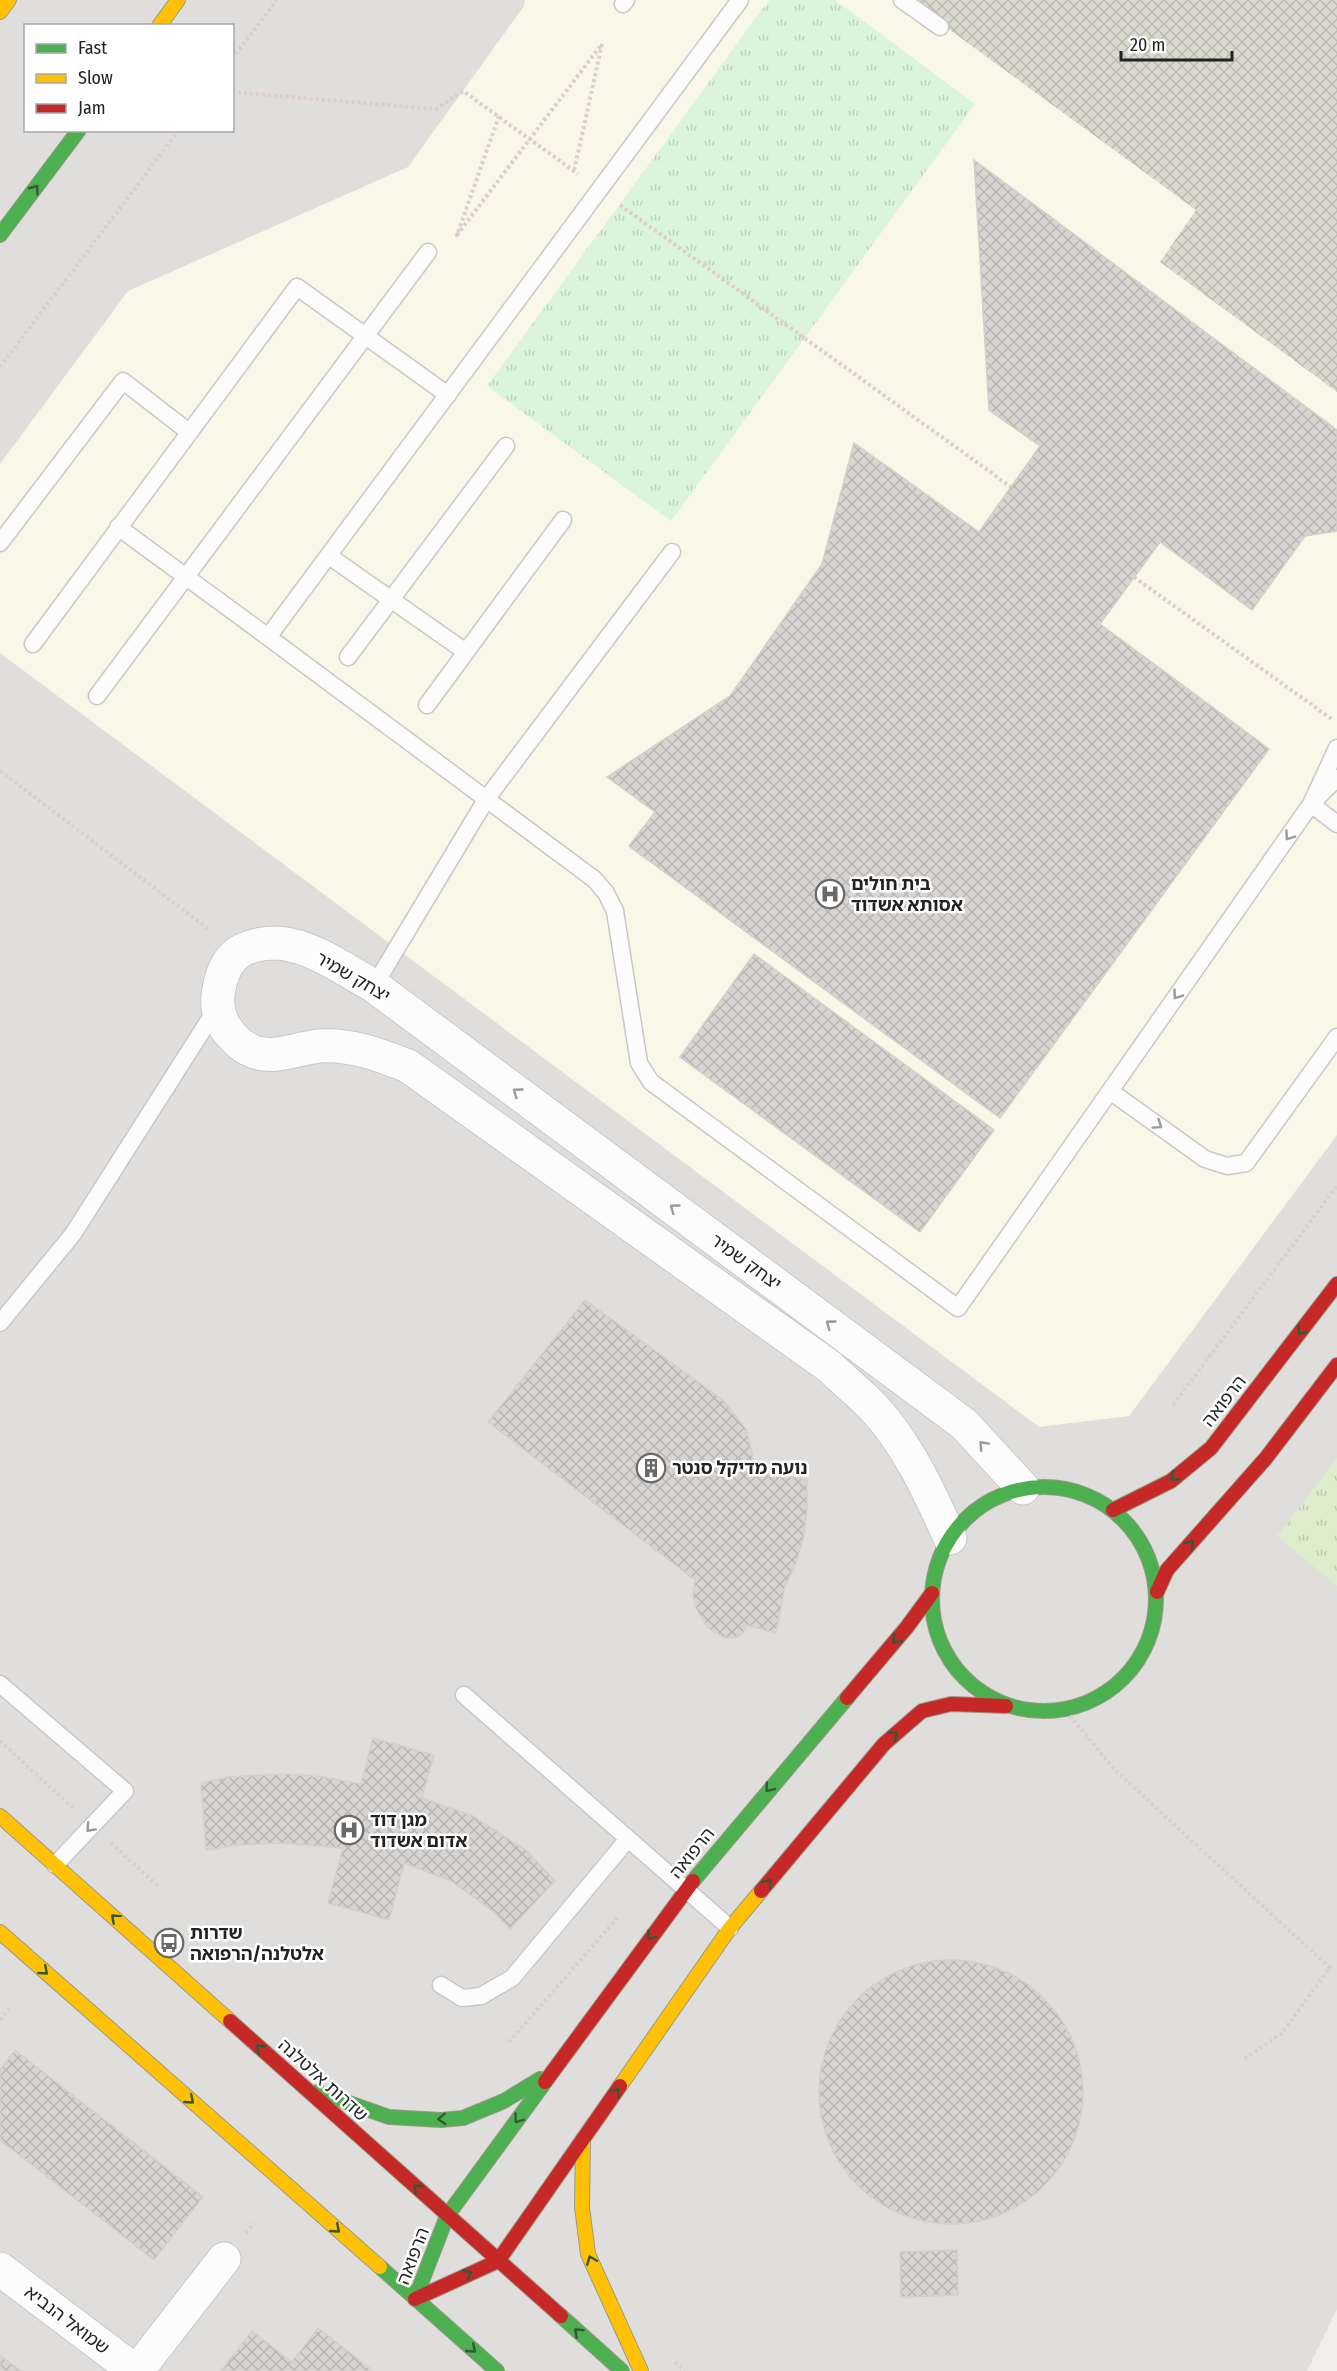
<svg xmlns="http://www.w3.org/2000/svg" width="1337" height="2371" font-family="'Fira Sans Condensed','Noto Sans Hebrew',sans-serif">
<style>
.residential{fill:#dfdedc;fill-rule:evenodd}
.education{fill:#f8f7e8}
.construction{fill:url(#construction-cross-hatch)}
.grass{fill:url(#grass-tufts)}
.park{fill:url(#park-tufts)}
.parking{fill:#e0dfde}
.building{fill:url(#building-cross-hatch);stroke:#d3d0cc;stroke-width:1.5}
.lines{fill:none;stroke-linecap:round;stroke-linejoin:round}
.lane-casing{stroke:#c9c8c7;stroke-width:19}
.street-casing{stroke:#c9c8c7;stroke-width:35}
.fast-casing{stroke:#999a82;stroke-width:16}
.slow-casing{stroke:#999a82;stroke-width:16}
.jam-casing{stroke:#999a82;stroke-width:16}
.path{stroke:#dccecd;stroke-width:4;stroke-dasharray:3 3;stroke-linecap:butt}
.lane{stroke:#fdfcfc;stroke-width:16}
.street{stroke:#fdfcfc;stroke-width:33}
.fast{stroke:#4caf50;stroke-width:14}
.slow{stroke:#ffc107;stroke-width:14}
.jam{stroke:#c62828;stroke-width:14}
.oneway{stroke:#335a34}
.oneway2{stroke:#9a9a9a}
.labels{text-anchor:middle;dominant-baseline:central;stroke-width:5;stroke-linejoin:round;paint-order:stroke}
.poi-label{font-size:18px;font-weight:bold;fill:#222;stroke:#fff;text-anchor:start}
.street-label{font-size:18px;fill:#222;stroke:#fff}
</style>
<defs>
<pattern id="construction-cross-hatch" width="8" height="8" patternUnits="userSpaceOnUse" patternTransform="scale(1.5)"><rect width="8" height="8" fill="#d9d9cd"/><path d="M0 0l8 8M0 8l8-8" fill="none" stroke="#babab0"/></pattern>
<pattern id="grass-tufts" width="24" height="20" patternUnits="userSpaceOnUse" patternTransform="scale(1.5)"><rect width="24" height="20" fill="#ddeccb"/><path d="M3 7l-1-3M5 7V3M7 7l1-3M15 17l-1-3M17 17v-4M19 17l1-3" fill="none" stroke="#bdcaae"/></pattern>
<pattern id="park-tufts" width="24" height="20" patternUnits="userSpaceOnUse" patternTransform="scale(1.5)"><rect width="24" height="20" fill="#daf5da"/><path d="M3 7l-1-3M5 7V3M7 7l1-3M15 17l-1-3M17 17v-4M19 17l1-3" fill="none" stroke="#bbd2bb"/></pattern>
<pattern id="building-cross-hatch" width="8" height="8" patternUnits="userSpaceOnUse" patternTransform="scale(1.5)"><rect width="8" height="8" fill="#d7d4d2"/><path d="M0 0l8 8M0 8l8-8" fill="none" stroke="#b8b6b4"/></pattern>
</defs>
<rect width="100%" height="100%" fill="#f0eeeb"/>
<path class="residential" d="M 0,0 L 1337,0 L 1337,2309 L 1307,2371 L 0,2371 ZM 26,26 L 232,26 L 232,130 L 26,130 Z"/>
<path class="education" d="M 525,0 L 1337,0 L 1337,1135 L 1129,1416 L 1039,1427 L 0,653 L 0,464 L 128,291 L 408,167 L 524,6 Z"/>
<path class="construction" d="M 909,0 L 1337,0 L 1337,392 L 1160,262 L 1196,210 Z"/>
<path class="grass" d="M 1337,1458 L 1337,1586 L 1277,1536 Z"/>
<path class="park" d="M 769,0 L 835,0 L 975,104 L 671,521 L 487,386 Z"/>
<path class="parking" d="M 0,666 L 254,852 L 185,940 L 0,1190 Z
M 193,1012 L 225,1051 L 309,1060 L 349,1062 L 368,1069 L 505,1165 L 567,1189 L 604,1213 L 451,1378 L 350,1292 L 183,1396 L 360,1561 L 139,1832 L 0,1704 L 0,1255 L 66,1176 L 163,1036 Z"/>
<path class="building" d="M 974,160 L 1337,430 L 1337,531 L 1305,536 L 1252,610 L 1160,542 L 1100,624 L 1269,749 L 1000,1118 L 629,846 L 655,812 L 607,777 L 730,696 L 822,564 L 854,443 L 979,532 L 1040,446 L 989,410 Z
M 754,954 L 994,1130 L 920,1232 L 680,1057 Z
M 585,1300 L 723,1400 L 746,1429 L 752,1453 L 753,1473 L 807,1479 L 807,1511 L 803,1539 L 796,1563 L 785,1587 L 776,1633 L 746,1625 L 743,1633 L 737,1637 L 726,1638 L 713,1632 L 705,1624 L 695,1606 L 693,1594 L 695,1580 L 488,1422 Z
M 373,1738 L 434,1755 L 422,1798 L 473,1816 L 527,1851 L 555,1881 L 510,1929 L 494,1912 L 451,1881 L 404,1863 L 389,1920 L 328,1903 L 343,1848 L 282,1843 L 237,1845 L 206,1850 L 201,1783 L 229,1777 L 286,1774 L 323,1777 L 361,1784 Z
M819 2092a132 132 0 1 1 264 0a132 132 0 1 1-264 0Z
M 15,2050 L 203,2197 L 154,2260 L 0,2140 L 0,2070 Z
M 957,2250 L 958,2295 L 901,2297 L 900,2252 Z
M 318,2328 L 373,2371 L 221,2371 L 252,2331 L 292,2362 Z
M 0,2355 L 1,2356 L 21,2371 L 0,2371 Z"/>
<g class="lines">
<g class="lane-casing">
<path id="lane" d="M 740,0 L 268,637 L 594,879 L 606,893 L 615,911 L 639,1063 L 651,1082 L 958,1308 L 1311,804 L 1337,748
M 902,0 L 940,27
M 623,4 L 626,0
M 118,527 L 268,637
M 0,543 L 123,381 L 189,432
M 329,556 L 466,652
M 33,644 L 297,287 L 448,395
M 348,657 L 506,446
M 97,696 L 428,252
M 427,705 L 563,520
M 1337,778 L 1311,804 L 1337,824
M 374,986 L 487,798 L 672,552
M 1110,1091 L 1205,1159 L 1227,1166 L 1246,1163 L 1337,1037
M 0,1323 L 73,1234 L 218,1006
M 0,1684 L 125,1791 L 55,1865
M 464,1695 L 730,1928
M 441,1985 L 462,1998 L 481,1996 L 512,1978 L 628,1839"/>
</g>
<g class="street-casing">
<path id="street" d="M 950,1538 C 930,1493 908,1445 874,1408 C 861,1394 844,1381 830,1367 L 408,1066 C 380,1055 351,1044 320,1046 C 296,1048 271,1062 248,1049 C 238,1044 225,1030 221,1019 C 213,999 221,964 239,952 C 250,945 266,943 278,943 C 313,946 345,970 374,986 L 964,1424 L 1023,1488
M 0,2269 L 135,2371
M 137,2371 L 224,2259"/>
</g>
<g class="fast-casing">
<path id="fast" d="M 0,235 L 79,130
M932 1599a112 112 0 1 1 224 0a112 112 0 1 1-224 0Z
M 693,1881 L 847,1698
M 318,2092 L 389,2117 L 441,2120 L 463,2118 L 504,2101 L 540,2079
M 380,2267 L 497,2371
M 415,2299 L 447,2216 L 545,2082
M 561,2316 L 622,2371"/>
</g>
<g class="slow-casing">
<path id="slow" d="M 0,12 L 9,0
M 159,26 L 178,0
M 0,1816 L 230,2021
M 0,1932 L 380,2267
M 620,2086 L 730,1928 L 761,1891
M 583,2139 L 582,2207 L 588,2254 L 641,2371"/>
</g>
<g class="jam-casing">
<path id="jam" d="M 1113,1510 L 1171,1481 L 1211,1448 L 1337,1284
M 1157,1592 L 1167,1570 L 1266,1458 L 1337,1365
M 847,1698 L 907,1627 L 932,1593
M 761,1891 L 884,1744 L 922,1711 L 951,1704 L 1006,1706
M 230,2021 L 561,2316
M 545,2082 L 693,1881
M 415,2299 L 498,2261 L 620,2086"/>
</g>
<path class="path" d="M 232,59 L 277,0
M 232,92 L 436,109 L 463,91 L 578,174
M 499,116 L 457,235 L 602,44 L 574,171
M 620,205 L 1011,487
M 0,367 L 179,130
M 1134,577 L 1333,720
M 0,771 L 210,930
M 1173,1405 L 1337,1186
M 1066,1711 L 1115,1770 L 1330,1968 L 1281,2034 L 1244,2059
M 0,1741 L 73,1808
M 111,1843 L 158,1886
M 0,2020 L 11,2006
M 509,2042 L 619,1916
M 246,2233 L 254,2223
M 675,2362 L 685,2371"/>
<use href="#lane" class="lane"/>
<use href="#street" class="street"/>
<use href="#fast" class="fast"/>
<use href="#slow" class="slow"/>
<use href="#jam" class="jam"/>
</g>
<defs><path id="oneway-chevron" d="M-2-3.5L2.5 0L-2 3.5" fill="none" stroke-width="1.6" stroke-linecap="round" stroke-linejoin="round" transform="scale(1.5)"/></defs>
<g class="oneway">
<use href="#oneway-chevron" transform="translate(35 189) rotate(-53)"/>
<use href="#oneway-chevron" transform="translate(1301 1331) rotate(127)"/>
<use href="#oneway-chevron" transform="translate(1174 1477) rotate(144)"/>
<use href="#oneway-chevron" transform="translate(1190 1544) rotate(-49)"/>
<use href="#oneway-chevron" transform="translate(896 1640) rotate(132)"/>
<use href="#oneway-chevron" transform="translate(894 1735) rotate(-40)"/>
<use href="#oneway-chevron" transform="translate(769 1788) rotate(130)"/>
<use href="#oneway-chevron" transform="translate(768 1883) rotate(-50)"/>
<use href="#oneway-chevron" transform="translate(115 1918) rotate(-138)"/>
<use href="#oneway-chevron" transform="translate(651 1936) rotate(126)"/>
<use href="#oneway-chevron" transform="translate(44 1971) rotate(41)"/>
<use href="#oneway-chevron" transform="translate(260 2048) rotate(-138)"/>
<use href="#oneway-chevron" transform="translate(616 2092) rotate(-55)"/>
<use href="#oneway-chevron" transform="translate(190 2100) rotate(41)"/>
<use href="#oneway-chevron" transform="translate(442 2119) rotate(177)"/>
<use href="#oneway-chevron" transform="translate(518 2119) rotate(126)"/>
<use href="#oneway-chevron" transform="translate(417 2188) rotate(-138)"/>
<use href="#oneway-chevron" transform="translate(336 2229) rotate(41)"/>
<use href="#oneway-chevron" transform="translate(591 2260) rotate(-112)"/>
<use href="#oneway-chevron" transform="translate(468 2274) rotate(-25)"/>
<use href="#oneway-chevron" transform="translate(578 2332) rotate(-138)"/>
<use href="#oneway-chevron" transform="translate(472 2349) rotate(41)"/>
</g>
<g class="oneway2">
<use href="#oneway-chevron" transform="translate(1289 836) rotate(125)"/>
<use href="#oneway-chevron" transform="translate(1177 995) rotate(125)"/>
<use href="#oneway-chevron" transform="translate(517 1092) rotate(-144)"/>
<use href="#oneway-chevron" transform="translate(1158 1125) rotate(35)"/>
<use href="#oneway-chevron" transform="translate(674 1208) rotate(-144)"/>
<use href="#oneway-chevron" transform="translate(830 1324) rotate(-144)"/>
<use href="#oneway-chevron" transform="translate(983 1445) rotate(-133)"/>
<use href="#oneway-chevron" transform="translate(90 1828) rotate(133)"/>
</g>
<defs>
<g id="hospital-ring" transform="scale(1.5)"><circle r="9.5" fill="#fff" stroke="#6a6968" stroke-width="1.5"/><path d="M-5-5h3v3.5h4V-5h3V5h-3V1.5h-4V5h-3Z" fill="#6a6968"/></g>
<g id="building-ring" transform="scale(1.5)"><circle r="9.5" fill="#fff" stroke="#6a6968" stroke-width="1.5"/><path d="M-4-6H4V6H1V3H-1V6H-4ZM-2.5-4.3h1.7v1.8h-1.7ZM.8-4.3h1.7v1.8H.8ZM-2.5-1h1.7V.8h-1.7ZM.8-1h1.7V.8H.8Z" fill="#6a6968"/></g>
<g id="bus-ring" transform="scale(1.5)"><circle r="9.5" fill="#fff" stroke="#6a6968" stroke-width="1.5"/><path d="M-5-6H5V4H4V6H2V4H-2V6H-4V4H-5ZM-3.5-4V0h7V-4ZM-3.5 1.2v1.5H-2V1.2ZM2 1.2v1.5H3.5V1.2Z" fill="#6a6968"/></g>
</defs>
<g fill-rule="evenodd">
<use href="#hospital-ring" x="830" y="894"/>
<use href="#building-ring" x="651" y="1468"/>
<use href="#hospital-ring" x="349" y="1830"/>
<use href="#bus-ring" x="169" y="1943"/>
</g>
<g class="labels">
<g class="poi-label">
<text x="851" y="884">בית חולים<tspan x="851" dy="21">אסותא אשדוד</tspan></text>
<text x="672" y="1468">נועה מדיקל סנטר</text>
<text x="370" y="1820">מגן דוד<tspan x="370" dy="21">אדום אשדוד</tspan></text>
<text x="190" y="1933">שדרות<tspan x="190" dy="21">אלטלנה/הרפואה</tspan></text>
</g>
<g class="street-label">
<text transform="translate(353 977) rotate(30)">יצחק שמיר</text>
<text transform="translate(746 1262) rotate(36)">יצחק שמיר</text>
<text transform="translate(1224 1401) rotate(-52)">הרפואה</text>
<text transform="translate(692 1853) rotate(-51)">הרפואה</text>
<text transform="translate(323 2080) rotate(42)">שדרות אלטלנה</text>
<text transform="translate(413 2256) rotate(-69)">הרפואה</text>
<text transform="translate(67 2320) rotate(37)">שמואל הנביא</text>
</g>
</g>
<rect x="24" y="24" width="210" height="108" fill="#ffffff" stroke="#a7a7a7" stroke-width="1.5"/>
<rect x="36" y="44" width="30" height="9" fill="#4caf50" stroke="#a7a7a7" stroke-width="1.5"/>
<text x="78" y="54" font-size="18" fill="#222222">Fast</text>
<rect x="36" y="74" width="30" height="9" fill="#ffc107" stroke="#a7a7a7" stroke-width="1.5"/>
<text x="78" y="84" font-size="18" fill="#222222">Slow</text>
<rect x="36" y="104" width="30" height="9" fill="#c62828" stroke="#a7a7a7" stroke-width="1.5"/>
<text x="78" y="114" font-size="18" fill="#222222">Jam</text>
<path d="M1121 51v9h111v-9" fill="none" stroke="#222222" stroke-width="3"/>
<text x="1130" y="51" font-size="18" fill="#222222" stroke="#ffffff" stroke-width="4.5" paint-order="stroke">20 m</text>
</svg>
